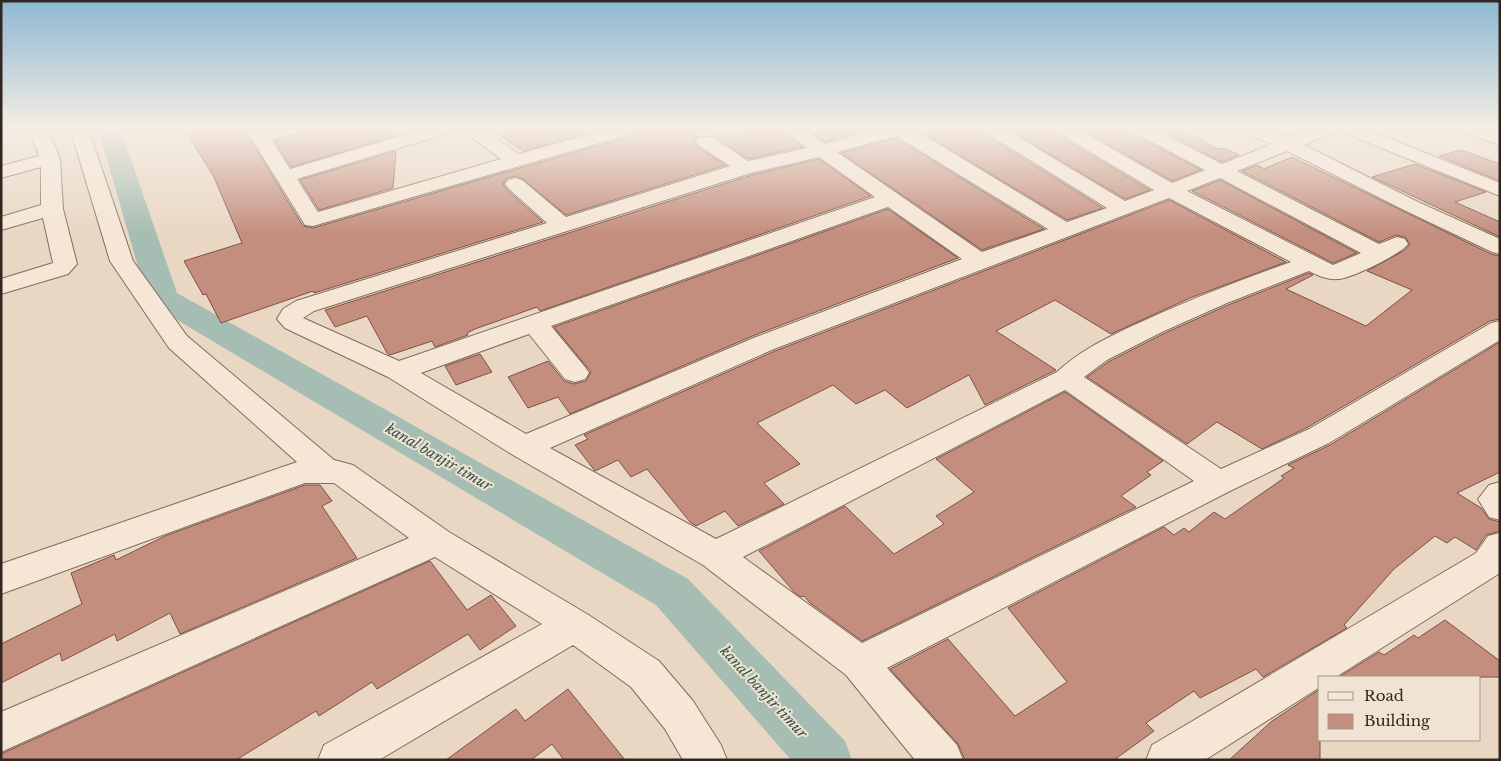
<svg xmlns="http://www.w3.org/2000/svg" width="1501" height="761" font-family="'Libre Baskerville',serif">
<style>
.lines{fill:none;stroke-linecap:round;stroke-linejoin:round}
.canal{fill:#a5bdb2;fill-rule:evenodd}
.building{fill:#c38e7e;stroke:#7e5145}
.street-casing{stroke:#826a5c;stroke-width:2}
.street{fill:#f5e6d6;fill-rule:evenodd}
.labels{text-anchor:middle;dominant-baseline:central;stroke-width:4;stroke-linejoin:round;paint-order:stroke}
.water-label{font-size:14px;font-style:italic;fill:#2f5149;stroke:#f1e3d3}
</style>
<rect width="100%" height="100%" fill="#e9d7c4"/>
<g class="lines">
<path class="canal" d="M 98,128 L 120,128 L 177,293 L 688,579 L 845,741 L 852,760 L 791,760 L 656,605 L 152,305 L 147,298 Z"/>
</g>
<path class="building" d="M 183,128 L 243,128 L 303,226 L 313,228 L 638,134 L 642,128 L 688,128 L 698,135 L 694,140 L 697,147 L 726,165 L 566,215 L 523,179 L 516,176 L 507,178 L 503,184 L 506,189 L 543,222 L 314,293 L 313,291 L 221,323 L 206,294 L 203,295 L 184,261 L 242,243 L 213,175 Z
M 302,128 L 389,128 L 398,135 L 291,167 L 274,140 L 297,134 Z
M 489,128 L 606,128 L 523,151 Z
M 763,128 L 780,128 L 803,147 L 748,159 L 714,136 L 732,132 L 734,135 Z
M 806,128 L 876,128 L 825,142 Z
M 915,128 L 980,128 L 984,134 L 1103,208 L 1067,220 Z
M 1006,128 L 1052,128 L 1056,134 L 1150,190 L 1125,199 Z
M 1080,128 L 1118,128 L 1134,138 L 1138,137 L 1201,170 L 1172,181 Z
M 1178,128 L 1218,149 L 1224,148 L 1239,155 L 1222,162 L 1163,131 Z
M 896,138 L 1044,229 L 982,250 L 841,153 Z
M 1461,150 L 1500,164 L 1500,181 L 1439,156 Z
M 396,151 L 393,188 L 319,210 L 300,180 Z
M 1292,157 L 1491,254 L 1500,256 L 1500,319 L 1490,321 L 1308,427 L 1262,449 L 1217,422 L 1187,444 L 1087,377 L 1108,362 L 1163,334 L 1228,305 L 1309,273 L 1313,275 L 1286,289 L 1366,326 L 1412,290 L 1367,271 L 1405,250 L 1410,244 L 1405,237 L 1396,235 L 1379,242 L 1242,171 L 1257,165 L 1264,169 Z
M 819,159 L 871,196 L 540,311 L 537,307 L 475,329 L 467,333 L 468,335 L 435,347 L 432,341 L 390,355 L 387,353 L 367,316 L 335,327 L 325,310 L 752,175 Z
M 1415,164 L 1486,192 L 1455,202 L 1500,222 L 1500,237 L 1372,177 Z
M 1220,180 L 1357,253 L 1333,263 L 1192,191 Z
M 1169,200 L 1286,262 L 1190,298 L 1111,334 L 1055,300 L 996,331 L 1056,370 L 985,405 L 969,375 L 907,408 L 885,390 L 856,404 L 833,385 L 757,423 L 800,464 L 764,483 L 784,504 L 738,526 L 725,511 L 696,526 L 690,522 L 647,469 L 631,477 L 618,460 L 595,471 L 575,445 L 588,439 L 584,435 L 775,351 Z
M 888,209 L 958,258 L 755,335 L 570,414 L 558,397 L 528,408 L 508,377 L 548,361 L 564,381 L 574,384 L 586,381 L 591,372 L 554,327 Z
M 1500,342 L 1500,472 L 1457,493 L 1481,508 L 1489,519 L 1500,522 L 1500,531 L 1486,535 L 1476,550 L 1455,537 L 1447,543 L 1435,536 L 1394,569 L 1344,625 L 1347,628 L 1263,677 L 1256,669 L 1200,698 L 1194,691 L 1146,723 L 1154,731 L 1114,760 L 965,760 L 958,744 L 890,669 L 948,639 L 1015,716 L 1067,682 L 1008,608 L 1164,527 L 1174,535 L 1184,528 L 1189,532 L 1214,512 L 1225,519 L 1284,478 L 1281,476 L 1294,468 L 1288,465 L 1330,445 Z
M 480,354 L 492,372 L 456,385 L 445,366 Z
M 1065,392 L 1163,461 L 1147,472 L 1151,475 L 1121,496 L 1136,507 L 862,641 L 810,603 L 804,596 L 801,597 L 795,593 L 759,551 L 845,506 L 894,554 L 944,524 L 936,516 L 974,492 L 936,459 Z
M 305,485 L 320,485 L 332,501 L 322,506 L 357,558 L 180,634 L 170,613 L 117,641 L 115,634 L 62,661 L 60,653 L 1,683 L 1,644 L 82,604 L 71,573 L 114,555 L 116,560 L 165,536 Z
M 430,561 L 467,610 L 491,595 L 516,626 L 480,650 L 468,634 L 377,689 L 372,682 L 319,716 L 316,711 L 236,760 L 1,760 L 1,754 Z
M 1445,620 L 1500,661 L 1500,677 L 1339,677 L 1379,652 L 1384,655 L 1414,635 L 1418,638 Z
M 568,689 L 625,760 L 564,760 L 552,744 L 531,760 L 446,760 L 516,709 L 525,721 Z
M 1320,689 L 1320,760 L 1229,760 L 1272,721 Z"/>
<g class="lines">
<g class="street-casing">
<path id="street" d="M 1,128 L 16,128 L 13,132 L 1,134 Z
M 29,128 L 47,128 L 60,159 L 63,209 L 77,264 L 68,274 L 1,294 L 1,279 L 53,263 L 43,218 L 1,230 L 1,217 L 41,205 L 41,167 L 1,178 L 1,166 L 39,156 Z
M 70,128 L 88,128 L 133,261 L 187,336 L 334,460 L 353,465 L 449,532 L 587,614 L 659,661 L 693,701 L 721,745 L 727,760 L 683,760 L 665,729 L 631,687 L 573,645 L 379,760 L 318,760 L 324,745 L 542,624 L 435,557 L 1,752 L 1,712 L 409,538 L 334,483 L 305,483 L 1,594 L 1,564 L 297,462 L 169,348 L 110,261 Z
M 245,128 L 263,128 L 264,130 L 300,128 L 297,132 L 271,139 L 290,169 L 427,128 L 455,128 L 452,132 L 297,179 L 318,212 L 501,159 L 459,128 L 480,128 L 519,154 L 612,128 L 640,128 L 637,132 L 313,226 L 305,225 Z
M 782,128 L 803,128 L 825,144 L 883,128 L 912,128 L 1067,222 L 1107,208 L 985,132 L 982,128 L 1003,128 L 1125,201 L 1154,190 L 1057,132 L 1054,128 L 1076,128 L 1172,183 L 1205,170 L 1133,132 L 1130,128 L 1152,128 L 1222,164 L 1272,144 L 1242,132 L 1239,128 L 1264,128 L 1289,137 L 1313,128 L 1338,128 L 1335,132 L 1304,145 L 1418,202 L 1500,239 L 1500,254 L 1492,252 L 1404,210 L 1287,151 L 1237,171 L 1379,244 L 1397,237 L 1405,239 L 1408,244 C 1401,254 1352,278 1339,279 C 1327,280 1319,276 1309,271 L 1227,303 L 1162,332 L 1107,360 L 1084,377 L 1221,469 L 1309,429 L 1491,323 L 1500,321 L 1500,340 L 1329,443 L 1230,491 L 887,668 L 957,745 L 963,760 L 915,760 L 846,675 L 703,565 L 513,455 L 388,377 L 285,328 L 277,319 L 283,309 L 296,301 L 547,223 L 508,188 L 505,184 L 508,180 L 515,178 L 522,180 L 566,217 L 730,166 L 698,145 L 696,141 L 698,137 L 712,137 L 748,161 L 807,148 ZM 896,136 L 1048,229 L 982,252 L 837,152 ZM 819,157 L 875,197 L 399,361 L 303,318 L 314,311 L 751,173 ZM 1220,178 L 1361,253 L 1333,265 L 1187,191 ZM 1169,198 L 1291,262 C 1237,281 1184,302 1132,326 C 1105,339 1079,351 1057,372 L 716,539 L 550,448 L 774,349 ZM 888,207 L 962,259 L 756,337 L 526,434 L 421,373 L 529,334 L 565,379 L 575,382 L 585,379 L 589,373 L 585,367 L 551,326 ZM 1065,390 L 1194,481 L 862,643 L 743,557 Z
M 1339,128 L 1363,128 L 1500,183 L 1500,196 L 1342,132 Z
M 1460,128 L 1485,128 L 1500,133 L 1500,145 L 1463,132 Z
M 1500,482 L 1500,520 L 1489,517 L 1478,499 L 1489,485 Z
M 1500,533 L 1500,573 L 1336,677 L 1320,677 L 1320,687 L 1205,760 L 1146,760 L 1152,745 L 1476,553 L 1488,536 Z"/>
</g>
<use href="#street" class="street"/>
</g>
<linearGradient id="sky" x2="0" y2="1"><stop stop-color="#8db8d2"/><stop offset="0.55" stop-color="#f5ede4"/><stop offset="1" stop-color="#f5ede4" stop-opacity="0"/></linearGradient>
<rect width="1501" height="234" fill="url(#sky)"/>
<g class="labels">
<g class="water-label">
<text transform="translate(439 457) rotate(30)">kanal banjir timur</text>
<text transform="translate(764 692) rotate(47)">kanal banjir timur</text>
</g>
</g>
<rect width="1501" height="761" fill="none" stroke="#33251f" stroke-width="5"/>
<rect x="1318" y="676" width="162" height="65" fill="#f1e3d3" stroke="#a5978b"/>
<rect x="1328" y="692" width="25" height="8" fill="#f5e6d6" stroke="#a5978b"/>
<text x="1364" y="701" font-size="15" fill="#33251f">Road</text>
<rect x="1328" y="714" width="25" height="15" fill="#c38e7e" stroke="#a5978b"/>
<text x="1364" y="726" font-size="15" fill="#33251f">Building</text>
</svg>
